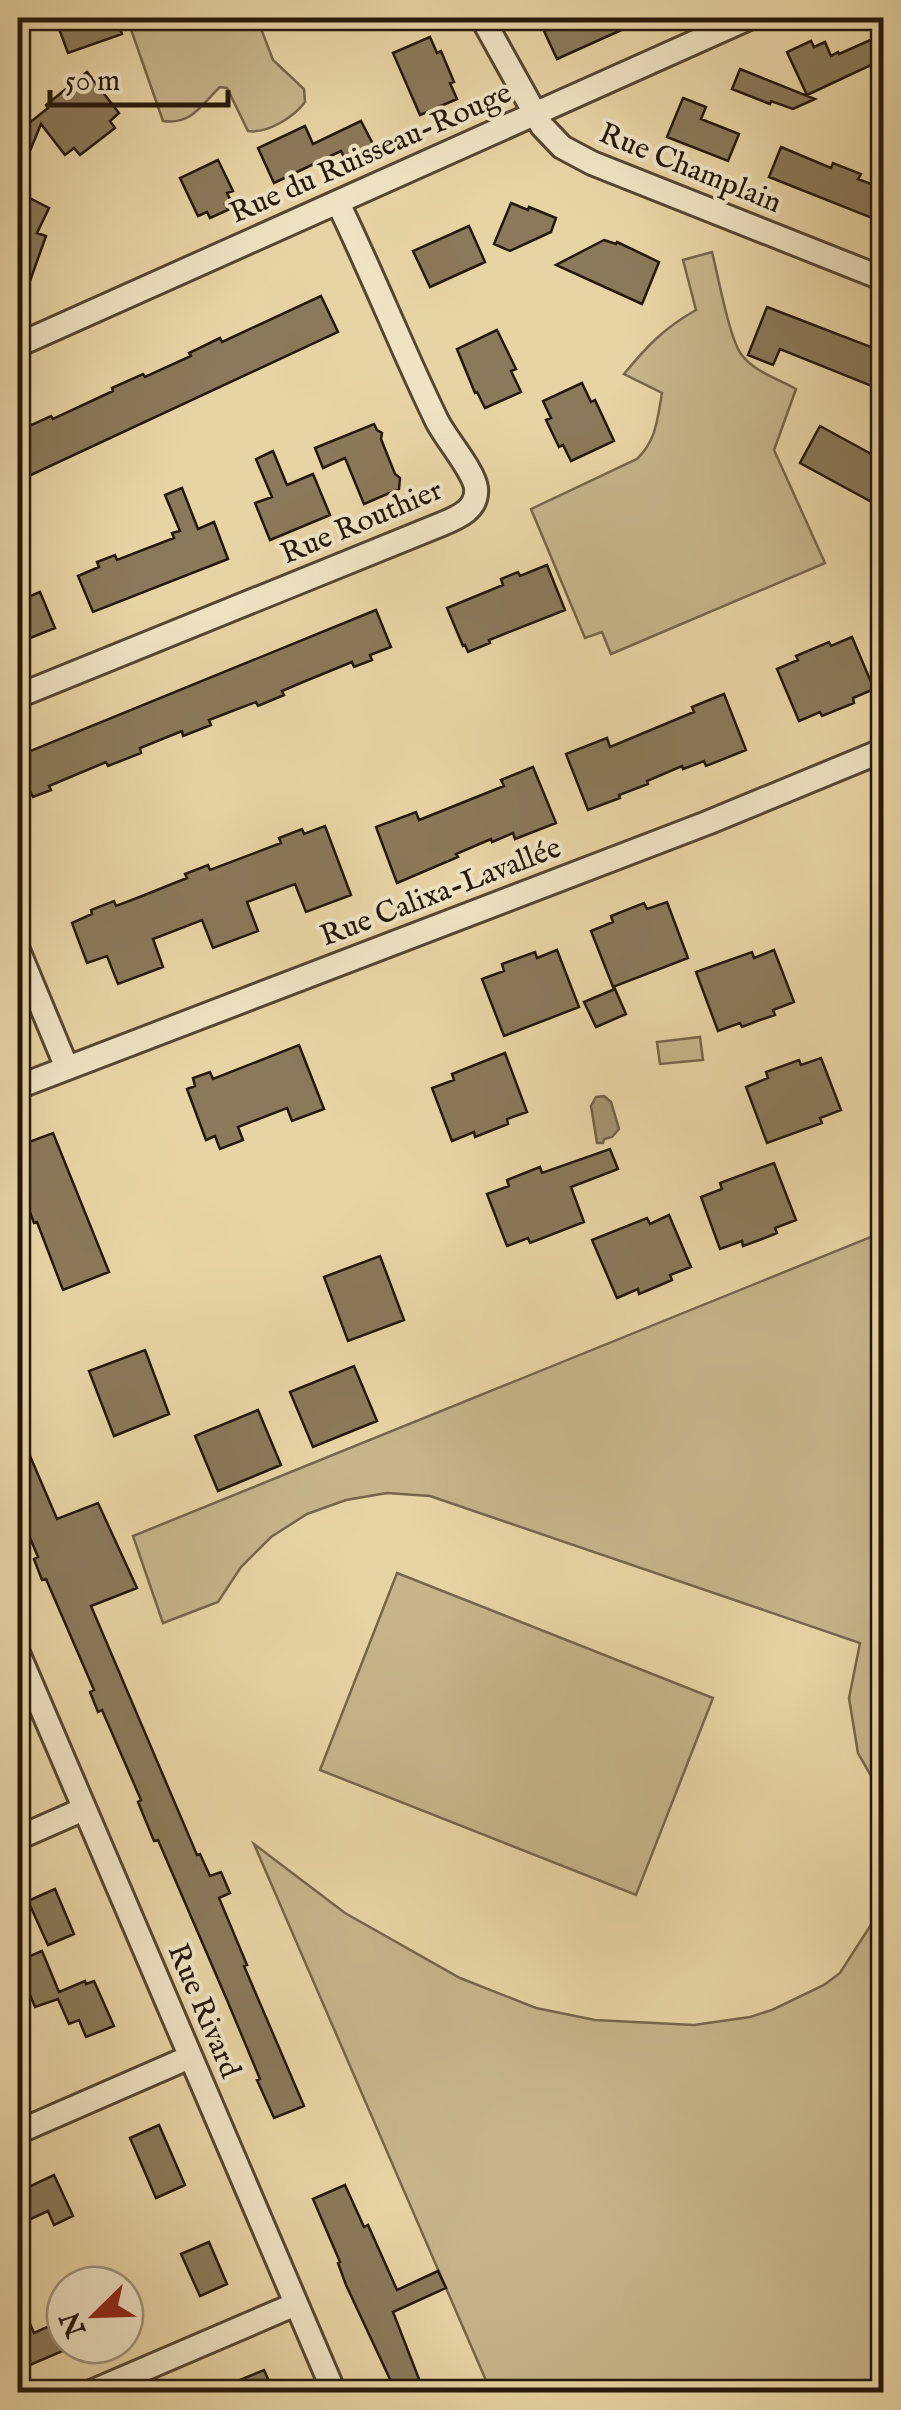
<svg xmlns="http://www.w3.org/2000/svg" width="901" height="2410" font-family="'IM FELL English',serif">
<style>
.green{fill:#c6b48a;stroke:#76664a;stroke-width:2.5}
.water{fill:#a59470;stroke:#726247;stroke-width:2.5}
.building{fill:#8a795a;stroke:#25170a;stroke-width:2.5}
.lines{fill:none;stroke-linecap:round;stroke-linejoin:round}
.street-casing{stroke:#564630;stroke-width:28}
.street{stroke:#efe3c4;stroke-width:22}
.labels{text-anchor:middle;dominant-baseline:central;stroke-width:8;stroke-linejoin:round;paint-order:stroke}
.street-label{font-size:30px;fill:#25170a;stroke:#efe3c4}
</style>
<rect width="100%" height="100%" fill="#e7d4a4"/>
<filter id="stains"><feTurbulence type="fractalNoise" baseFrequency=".002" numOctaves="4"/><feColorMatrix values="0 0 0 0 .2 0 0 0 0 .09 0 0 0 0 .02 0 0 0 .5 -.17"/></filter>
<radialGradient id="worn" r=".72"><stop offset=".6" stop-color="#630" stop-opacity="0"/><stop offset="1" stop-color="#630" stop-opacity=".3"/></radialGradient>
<path class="green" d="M 127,18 L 257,18 L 273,60 L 304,89 L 305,102 C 294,117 267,134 248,131 L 227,88 L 220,87 C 201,105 192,125 163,121 Z
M 712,252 C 718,275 729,337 741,354 C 753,371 778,379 796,389 L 774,450 L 825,563 L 611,654 L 602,632 L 585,638 L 531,509 L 637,459 C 657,439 657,420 662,393 L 624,374 C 647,346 664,328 696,310 L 683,260 Z
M 700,1037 L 703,1060 L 660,1064 L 657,1042 Z
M 883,1232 L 883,1797 L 858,1753 L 849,1698 L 860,1643 L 430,1496 L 387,1493 L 346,1500 L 307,1514 L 271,1537 L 241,1567 L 218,1602 L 163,1623 L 133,1536 Z
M 397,1573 L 713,1698 L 636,1895 L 320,1770 Z
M 254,1844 L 345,1913 L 460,1978 L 536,2008 L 595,2020 L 694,2025 L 750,2017 L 772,2010 L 824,1985 L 840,1973 L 883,1906 L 883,2392 L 491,2392 Z"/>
<path class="water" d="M 604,1096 L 611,1102 L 619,1129 L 612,1137 L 604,1139 L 603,1143 L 597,1143 L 591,1106 L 596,1097 Z"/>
<path class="building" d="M 55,18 L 116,18 L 122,34 L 68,53 Z
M 576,18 L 648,18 L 557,59 L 544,31 Z
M 884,34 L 884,59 L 807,95 L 787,52 L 811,41 L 814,47 L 825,42 L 831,56 L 838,52 L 839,54 Z
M 430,37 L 437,53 L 441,51 L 454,82 L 450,83 L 457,99 L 420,115 L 393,53 Z
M 740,69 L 815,99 L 793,109 L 771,101 L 770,104 L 732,89 Z
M 87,72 L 119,113 L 110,121 L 115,128 L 80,155 L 74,148 L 65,155 L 41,124 L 18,180 L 18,132 L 48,108 L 46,105 Z
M 683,98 L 706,107 L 701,119 L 739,134 L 728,161 L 667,137 Z
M 361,121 L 376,150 L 347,164 L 341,151 L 274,183 L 258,148 L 305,126 L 313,144 Z
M 781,147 L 831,168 L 833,163 L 861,174 L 858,179 L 884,189 L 884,204 L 877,220 L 769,177 Z
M 218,160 L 233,191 L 227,193 L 231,201 L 225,204 L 228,210 L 210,218 L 207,212 L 198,216 L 180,178 Z
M 18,192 L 49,208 L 37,233 L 46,236 L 20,309 L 18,308 Z
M 511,203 L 528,210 L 529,207 L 556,218 L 551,232 L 510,251 L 494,244 Z
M 469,226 L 485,262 L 430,287 L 413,251 Z
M 604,240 L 616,244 L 617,242 L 659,262 L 642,304 L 556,265 Z
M 321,296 L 338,332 L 18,481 L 18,431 L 51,416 L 53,419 L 113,391 L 112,388 L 143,374 L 145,377 L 191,356 L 189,353 L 220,338 L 222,342 Z
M 767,307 L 884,352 L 884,391 L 780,349 L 773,365 L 748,355 Z
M 497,330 L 516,369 L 511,371 L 521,392 L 485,408 L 477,392 L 475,393 L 457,349 Z
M 582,383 L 591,402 L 595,400 L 614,441 L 571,461 L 563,445 L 559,447 L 546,420 L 551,418 L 543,401 Z
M 374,424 L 377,430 L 382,433 L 381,439 L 395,474 L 400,478 L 399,489 L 364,504 L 345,458 L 323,468 L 315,448 Z
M 820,426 L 884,461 L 884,476 L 870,501 L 800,463 Z
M 273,451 L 287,485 L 313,474 L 330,515 L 270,540 L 255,503 L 272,497 L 256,459 Z
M 182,488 L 198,529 L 214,522 L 228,559 L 93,612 L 78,576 L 99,567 L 97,562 L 115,555 L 117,560 L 174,538 L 172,533 L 180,531 L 165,495 Z
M 547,565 L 565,610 L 489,640 L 490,643 L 468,652 L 465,645 L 463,646 L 447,608 L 503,585 L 501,579 L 518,572 L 520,576 Z
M 40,592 L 55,628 L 18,643 L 18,601 Z
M 376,610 L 391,647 L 370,655 L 372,660 L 354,667 L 352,662 L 303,682 L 282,691 L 284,695 L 258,706 L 256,702 L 227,713 L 209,720 L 211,725 L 183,736 L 182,731 L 140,748 L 141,753 L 108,766 L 106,762 L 49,786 L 51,790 L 33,797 L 31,793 L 18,799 L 18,756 Z
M 852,637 L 874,689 L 853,698 L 854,703 L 822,716 L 820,712 L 799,721 L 777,669 L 798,660 L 796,656 L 829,642 L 831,646 Z
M 724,694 L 746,750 L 706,766 L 704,761 L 683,769 L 682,766 L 647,781 L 648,784 L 619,795 L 620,798 L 588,810 L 566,754 L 607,738 L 610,747 L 694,712 L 692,707 Z
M 533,767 L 556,823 L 515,839 L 513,833 L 492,842 L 491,839 L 456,854 L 458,857 L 397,883 L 376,827 L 416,812 L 419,820 L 504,786 L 501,780 Z
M 325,826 L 351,895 L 306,912 L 295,884 L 247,902 L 258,931 L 213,948 L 202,920 L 153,939 L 163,967 L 118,984 L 107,956 L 87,963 L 72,923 L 92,914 L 91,910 L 114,901 L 116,906 L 137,898 L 187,878 L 185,874 L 208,865 L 210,870 L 281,843 L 279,838 L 302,829 L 304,834 Z
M 667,902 L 688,958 L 613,987 L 591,931 L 613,922 L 611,916 L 644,903 L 647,909 Z
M 557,950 L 579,1007 L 504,1036 L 482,979 L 504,971 L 502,964 L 535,952 L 537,958 Z
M 774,950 L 794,1002 L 773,1010 L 775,1015 L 760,1020 L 742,1027 L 740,1023 L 718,1031 L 696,972 L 752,952 L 754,958 Z
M 615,989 L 626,1014 L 596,1027 L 584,1002 Z
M 299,1045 L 324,1109 L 292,1121 L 287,1108 L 238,1127 L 243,1140 L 220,1149 L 215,1136 L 206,1140 L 187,1089 L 195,1086 L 193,1078 L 210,1072 L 213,1079 Z
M 505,1053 L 527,1112 L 507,1119 L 508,1124 L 475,1137 L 474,1132 L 452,1141 L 432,1088 L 454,1080 L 452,1074 Z
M 821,1058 L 841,1110 L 820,1118 L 822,1123 L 767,1143 L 746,1087 L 768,1078 L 766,1072 L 799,1060 L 801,1065 Z
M 53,1133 L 109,1272 L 63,1290 L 37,1222 L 34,1223 L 18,1180 L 18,1146 Z
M 610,1149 L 618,1169 L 571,1187 L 584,1222 L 530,1243 L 528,1238 L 507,1246 L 487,1194 L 509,1186 L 507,1180 L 540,1167 L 542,1173 Z
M 774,1163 L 796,1220 L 775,1228 L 777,1233 L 762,1239 L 743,1246 L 742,1241 L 720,1249 L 701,1197 L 722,1189 L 720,1183 Z
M 669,1215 L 691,1267 L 670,1275 L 672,1280 L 658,1286 L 639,1294 L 638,1289 L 617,1298 L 592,1240 L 647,1218 L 650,1224 Z
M 380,1256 L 404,1320 L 348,1341 L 324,1277 Z
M 145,1350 L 169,1414 L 114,1436 L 89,1371 Z
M 354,1366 L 377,1421 L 313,1447 L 290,1392 Z
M 258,1410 L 281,1465 L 218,1491 L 195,1436 Z
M 18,1428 L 57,1519 L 98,1503 L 137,1588 L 91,1606 L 197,1855 L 200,1854 L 210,1876 L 221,1872 L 230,1893 L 219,1898 L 247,1965 L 244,1966 L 304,2106 L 274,2118 L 257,2080 L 260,2079 L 227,2000 L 158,1840 L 154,1841 L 138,1802 L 141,1800 L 102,1710 L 98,1712 L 90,1692 L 94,1690 L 46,1579 L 42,1580 L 34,1559 L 38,1557 L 18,1509 Z
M 55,1889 L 74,1934 L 48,1945 L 28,1901 Z
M 42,1951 L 59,1992 L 85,1981 L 86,1984 L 94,1981 L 114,2026 L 86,2037 L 79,2020 L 69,2024 L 58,1999 L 35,2007 L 18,1966 L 18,1961 Z
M 159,2125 L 185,2185 L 156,2198 L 130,2138 Z
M 54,2175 L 73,2216 L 54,2225 L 48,2211 L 24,2222 L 18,2206 L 18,2192 Z
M 345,2185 L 364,2227 L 368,2225 L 397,2290 L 438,2271 L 446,2288 L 393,2312 L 424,2392 L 396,2392 L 346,2285 L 338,2263 L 340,2262 L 313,2199 Z
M 209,2242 L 227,2284 L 200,2296 L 181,2254 Z
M 18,2296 L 34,2333 L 65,2319 L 65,2350 L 18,2370 Z
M 264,2370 L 274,2392 L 211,2392 Z"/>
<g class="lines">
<g class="street-casing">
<path id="street" d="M 482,18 L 542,126 L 562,147 L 592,163 L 884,279
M 18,345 L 749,18
M 18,696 L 442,524 C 459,517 478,509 476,488 C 474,471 446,439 437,421 C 402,349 373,275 338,203
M 18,950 L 67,1068
M 18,1087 L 707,823 L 884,750
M 18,1653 L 334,2392
M 18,1838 L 84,1809
M 18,2132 L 190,2057
M 91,2392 L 296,2304"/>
</g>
<use href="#street" class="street"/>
</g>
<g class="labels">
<g class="street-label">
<text transform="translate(371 154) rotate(-24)">Rue du Ruisseau-Rouge</text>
<text transform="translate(690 169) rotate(22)">Rue Champlain</text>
<text transform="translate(362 523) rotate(-23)">Rue Routhier</text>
<text transform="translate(441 893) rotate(-21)">Rue Calixa-Lavallée</text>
<text transform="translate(203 2011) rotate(67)">Rue Rivard</text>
</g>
</g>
<rect width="901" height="2410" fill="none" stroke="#e7d4a4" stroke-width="60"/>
<rect x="20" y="20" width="861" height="2370" fill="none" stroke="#25170a" stroke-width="5"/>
<rect x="30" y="30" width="841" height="2350" fill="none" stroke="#25170a" stroke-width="2.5"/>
<g transform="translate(95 2315) rotate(247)"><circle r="48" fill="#efe3c4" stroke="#9e917a" stroke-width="2.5"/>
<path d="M0-8L18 38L0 25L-18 38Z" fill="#8f2418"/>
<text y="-15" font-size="28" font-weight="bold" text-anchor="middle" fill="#25170a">N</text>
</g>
<path d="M50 90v15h178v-15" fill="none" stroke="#25170a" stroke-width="5"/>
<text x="65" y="90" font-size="30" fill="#25170a" stroke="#efe3c4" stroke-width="8" paint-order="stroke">50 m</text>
<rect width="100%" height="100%" filter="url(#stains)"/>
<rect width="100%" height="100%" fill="url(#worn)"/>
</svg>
